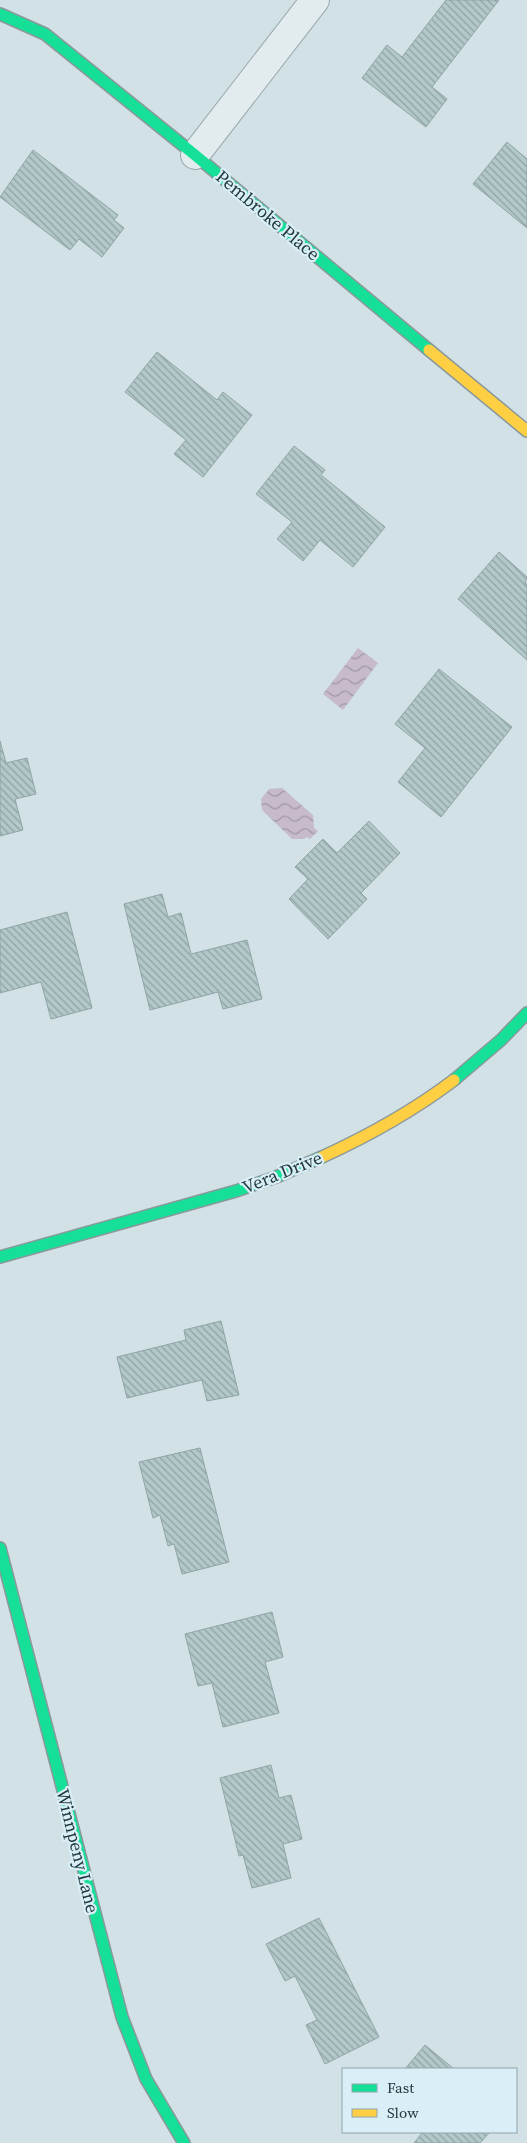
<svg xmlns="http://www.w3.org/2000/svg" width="527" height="2143" font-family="'Source Serif 4',serif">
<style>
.water{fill:url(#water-waves)}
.building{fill:url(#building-back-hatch);stroke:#90a4a6}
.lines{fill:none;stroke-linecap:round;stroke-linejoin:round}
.street-casing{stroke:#99a9ac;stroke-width:30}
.fast-casing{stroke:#8a989b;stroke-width:14}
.slow-casing{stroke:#8a989b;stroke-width:14}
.street{stroke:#e2ebee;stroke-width:28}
.fast{stroke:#16e098;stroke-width:11}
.slow{stroke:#ffcf43;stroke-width:11}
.labels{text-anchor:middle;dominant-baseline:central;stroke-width:4.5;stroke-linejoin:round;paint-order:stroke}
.street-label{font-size:18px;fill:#213a3c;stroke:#d9eef6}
</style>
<defs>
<pattern id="water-waves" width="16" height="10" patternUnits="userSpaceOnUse" patternTransform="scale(1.25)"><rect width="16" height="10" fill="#c7bac9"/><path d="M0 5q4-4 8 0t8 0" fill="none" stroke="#a198a4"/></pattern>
<pattern id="building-back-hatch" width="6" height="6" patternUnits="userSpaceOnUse" patternTransform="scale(1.25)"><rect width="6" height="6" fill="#b2c8c9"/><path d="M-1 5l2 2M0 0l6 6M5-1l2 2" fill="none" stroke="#90a3a4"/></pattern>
</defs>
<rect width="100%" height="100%" fill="#d1e1e6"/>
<path class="water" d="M 358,648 L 378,663 L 343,710 L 323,694 Z
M 282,788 L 313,815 L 314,828 L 318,831 L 310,839 L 307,837 L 304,839 L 292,839 L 262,810 L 261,799 L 269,789 Z"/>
<path class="building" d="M 446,0 L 499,0 L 432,87 L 447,99 L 426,127 L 362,78 L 387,45 L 402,57 Z
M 507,142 L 527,159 L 527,228 L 473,184 Z
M 33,150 L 118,215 L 114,220 L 124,228 L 102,257 L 79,239 L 70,250 L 0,197 Z
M 157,352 L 217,400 L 223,392 L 252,415 L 203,477 L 174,454 L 186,440 L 125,392 Z
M 294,446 L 325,470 L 321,475 L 385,527 L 353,567 L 320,540 L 303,561 L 277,539 L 292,522 L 256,494 Z
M 499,552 L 527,577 L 525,583 L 527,584 L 527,660 L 458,599 Z
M 439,669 L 512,727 L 441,817 L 398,782 L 425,748 L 395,724 Z
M 0,741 L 6,763 L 27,758 L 36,794 L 15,799 L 23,830 L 0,836 Z
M 369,821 L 400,853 L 361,893 L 367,899 L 328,939 L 289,899 L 308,879 L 295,867 L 323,839 L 337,853 Z
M 162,894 L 168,917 L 181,913 L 191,954 L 247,940 L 262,999 L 223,1009 L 218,992 L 150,1010 L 124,904 Z
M 67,912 L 92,1008 L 51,1019 L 41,982 L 0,993 L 0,930 Z
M 221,1321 L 239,1395 L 207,1401 L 202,1380 L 127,1398 L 117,1357 L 186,1340 L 184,1330 Z
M 200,1448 L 229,1562 L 182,1574 L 174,1544 L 168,1546 L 160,1515 L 153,1518 L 139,1462 Z
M 272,1612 L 283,1657 L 265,1662 L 279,1713 L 223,1727 L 212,1683 L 198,1686 L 185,1634 Z
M 271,1765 L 279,1798 L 291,1795 L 302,1839 L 283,1844 L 291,1878 L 252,1888 L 243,1855 L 239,1856 L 220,1778 Z
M 319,1918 L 379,2037 L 325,2064 L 306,2025 L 317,2020 L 295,1976 L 285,1981 L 266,1944 Z
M 425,2045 L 454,2069 L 405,2069 Z
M 421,2132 L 490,2132 L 480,2143 L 414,2143 L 422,2133 Z"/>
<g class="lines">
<g class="street-casing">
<path id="street" d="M 195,155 L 315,0"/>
</g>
<g class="fast-casing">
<path id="fast" d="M 0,14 L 45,34 L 195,155 L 429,350
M 454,1080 L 501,1040 L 527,1013
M 0,1257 L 236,1191 L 276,1177 L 322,1157
M 0,1548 L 122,2017 L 146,2079 L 184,2143"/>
</g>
<g class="slow-casing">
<path id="slow" d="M 429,350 L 527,431
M 322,1157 C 368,1136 413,1111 454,1080"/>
</g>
<use href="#street" class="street"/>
<use href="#fast" class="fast"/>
<use href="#slow" class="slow"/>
</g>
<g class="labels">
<g class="street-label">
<text transform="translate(268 215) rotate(40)">Pembroke Place</text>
<text transform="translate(282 1172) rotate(-22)">Vera Drive</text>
<text transform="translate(78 1851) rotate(76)">Winnpeny Lane</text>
</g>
</g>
<rect x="342" y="2068" width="175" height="65" fill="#d9eef6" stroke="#8fa6ac"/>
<rect x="352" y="2084" width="25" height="8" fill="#16e098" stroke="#8fa6ac"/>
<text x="387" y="2093" font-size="15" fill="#213a3c">Fast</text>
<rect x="352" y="2109" width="25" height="8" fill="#ffcf43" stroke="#8fa6ac"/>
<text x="387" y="2118" font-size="15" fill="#213a3c">Slow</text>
</svg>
